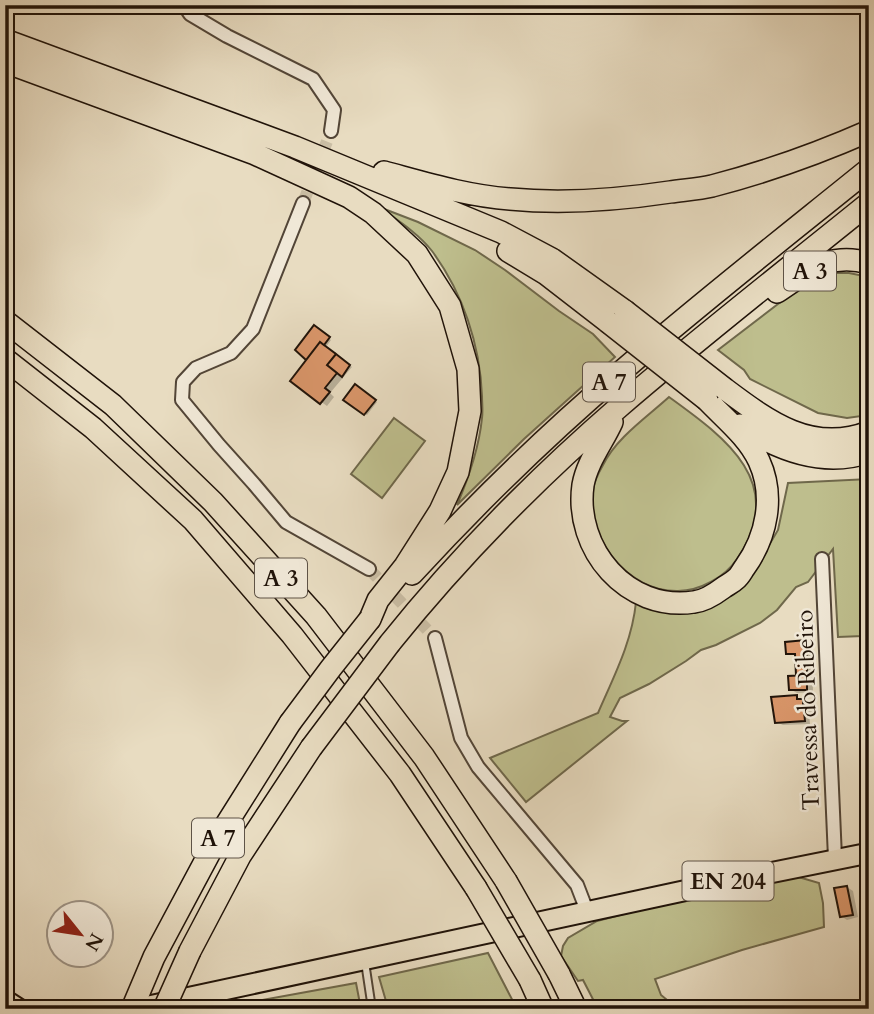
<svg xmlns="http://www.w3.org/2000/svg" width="874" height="1014" font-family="Cardo,serif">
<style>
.green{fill:#bebe8d;stroke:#6f684b;stroke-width:2}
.shadow{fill:#0003}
.building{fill:#da966a;stroke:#201309;stroke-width:2}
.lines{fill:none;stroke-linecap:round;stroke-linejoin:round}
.minor-tunnel{stroke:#cabea5;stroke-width:12;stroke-dasharray:12 6;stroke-linecap:butt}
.service-casing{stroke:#524537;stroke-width:10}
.minor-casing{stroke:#524537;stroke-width:16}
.primary-casing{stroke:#201309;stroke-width:23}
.motorway-casing{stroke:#201309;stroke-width:24}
.service{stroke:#f0e8d7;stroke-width:6}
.minor{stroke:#f0e8d7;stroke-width:12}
.primary{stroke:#e8dcc1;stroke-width:19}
.motorway{stroke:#e8dcc1;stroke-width:21}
.motorway-bridge-casing{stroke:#201309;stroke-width:24;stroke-linecap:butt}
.motorway-bridge{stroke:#e8dcc1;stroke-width:21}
.labels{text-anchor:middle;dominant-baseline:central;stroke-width:5;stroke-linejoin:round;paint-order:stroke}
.shield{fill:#f0e8d7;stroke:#5e5347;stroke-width:2}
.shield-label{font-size:23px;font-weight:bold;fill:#201309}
.street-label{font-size:24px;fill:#201309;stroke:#f0e8d7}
</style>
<rect width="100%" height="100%" fill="#e8dcc1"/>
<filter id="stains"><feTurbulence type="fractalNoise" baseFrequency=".00286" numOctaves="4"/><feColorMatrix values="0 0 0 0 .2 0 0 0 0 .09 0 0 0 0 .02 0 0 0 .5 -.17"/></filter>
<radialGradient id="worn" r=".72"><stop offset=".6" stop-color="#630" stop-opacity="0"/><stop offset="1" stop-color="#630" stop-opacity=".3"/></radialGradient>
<path class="green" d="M 379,207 L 418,222 L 475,250 L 505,270 L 559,311 L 593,334 L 615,357 L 524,439 L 457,505 C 469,477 479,448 482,418 C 483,411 482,403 482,396 C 480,345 463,293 432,251 C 418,233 397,220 379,207 Z
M 827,273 L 849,273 L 869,277 L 869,415 L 847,418 L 818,413 L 750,379 L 744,370 L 718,350 L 804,284 Z
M 669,397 C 726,438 789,484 737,559 C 725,577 700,591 678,591 C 628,592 586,539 593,490 C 594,482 599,472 603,465 C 616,438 647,417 669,397 Z
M 394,418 L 425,441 L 382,498 L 351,474 Z
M 869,479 L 869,629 L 863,636 L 838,637 L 833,549 L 808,582 L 796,587 L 777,610 L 760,623 L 716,645 L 701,650 L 686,661 L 649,684 L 620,698 L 610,717 L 622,721 L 627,721 L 526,802 L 490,758 L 598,713 C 614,676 632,642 636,602 L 692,609 L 759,562 L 778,530 L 788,483 Z
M 795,876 L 819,883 L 823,903 L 824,927 L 742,950 L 655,979 L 661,995 L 678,1009 L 598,1009 L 583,980 L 578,981 L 561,956 L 563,946 L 568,938 L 597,921 L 732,886 Z
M 488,953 L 517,1009 L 388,1008 L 379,977 Z
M 356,983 L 361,1009 L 213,1009 Z"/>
<path class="shadow" d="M 314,327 L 331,340 L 326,347 L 352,367 L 330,393 L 334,397 L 327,406 L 292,381 L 309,359 L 297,350 Z
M 355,387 L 377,402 L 367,415 L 345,400 Z
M 806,642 L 812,646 L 813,692 L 797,693 L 790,689 L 798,677 L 797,656 L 788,653 Z
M 796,697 L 809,704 L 809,708 L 812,710 L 813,713 L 809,713 L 810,724 L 783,725 L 776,722 Z
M 847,887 L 853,891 L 858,917 L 847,920 L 841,916 Z"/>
<path class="building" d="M 314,325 L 330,337 L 324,345 L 320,342 L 306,360 L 295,350 Z
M 320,342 L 336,354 L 327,365 L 337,373 L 325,388 L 330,392 L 320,404 L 290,381 Z
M 336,354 L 350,365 L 342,377 L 327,365 Z
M 355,384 L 376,400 L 364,415 L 343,400 Z
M 806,640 L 807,675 L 796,675 L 795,654 L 786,654 L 785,642 Z
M 807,675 L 807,690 L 789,690 L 788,676 Z
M 797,695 L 797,699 L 803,699 L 803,705 L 807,704 L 807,710 L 804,711 L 805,721 L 775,723 L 771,697 Z
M 847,886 L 853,915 L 840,917 L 834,888 Z"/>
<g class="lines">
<path class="minor-tunnel" d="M 303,203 L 331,131
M 369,569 L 435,638"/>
<g class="service-casing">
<path id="service" d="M 365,962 L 371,1002 L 375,1009"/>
</g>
<g class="minor-casing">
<path id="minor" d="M 184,5 L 190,14 L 227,36 L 313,79 L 334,110 L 331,131
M 303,203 L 253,329 L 231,353 L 196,368 L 183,382 L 182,400 L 219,445 L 254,484 L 286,522 L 369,569
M 822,559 L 835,858
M 435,638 L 461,738 L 478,767 L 577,885 L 587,911"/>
</g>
<g class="primary-casing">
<path id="primary" d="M 5,1000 L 19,1009
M 135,1009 L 725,882 L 869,853"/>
</g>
<g class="motorway-casing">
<path id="motorway" d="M 5,40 L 295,147 L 501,232 L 552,259 L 625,311
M 5,62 L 255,154 L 349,197 L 373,213 L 417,254 L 450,306 L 468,369 L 470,411 L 458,472 L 440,511 L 405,566 L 378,600 L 370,619
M 384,172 C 425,183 467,196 510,199 C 563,204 617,200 670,192 C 684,190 699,189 712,186 C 766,172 819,153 869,131
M 508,251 L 546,274 L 608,322
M 777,292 C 809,271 828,252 869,263
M 5,321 L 113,405 L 213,502 L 316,616 L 424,757 L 506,881
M 5,359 L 93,428 L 193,520 L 292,635 L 400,774 L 476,888
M 725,389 C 769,422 812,454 869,432
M 612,422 C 603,442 587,462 583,485 C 574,549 627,612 694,602 C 704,601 715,594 723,588 C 727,585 732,583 736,579 C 740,576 742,571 745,567 C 767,536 775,496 759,461 C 748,437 725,419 707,400
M 740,425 C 778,450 823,468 869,452
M 412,574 C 478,502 548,434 622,371 C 702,302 786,236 869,169
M 390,643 C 459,557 536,479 619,407 C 700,337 785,271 869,203
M 190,951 L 240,856 L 311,748
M 559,974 L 576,1009
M 530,980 L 543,1009
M 132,1009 L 154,957 L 217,839 L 290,723"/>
</g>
<use href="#service" class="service"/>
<use href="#minor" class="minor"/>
<use href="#primary" class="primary"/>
<use href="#motorway" class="motorway"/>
<g class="motorway-bridge-casing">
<path id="motorway-bridge" d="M 625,311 L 725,389
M 608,322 L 707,400
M 290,723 L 331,668 L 370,619
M 311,748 L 390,643
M 506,881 L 559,974
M 476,888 L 530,980
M 164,1009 L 190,951"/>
</g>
<use href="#motorway-bridge" class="motorway-bridge"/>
</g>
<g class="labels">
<g class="shield">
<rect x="784" y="251.5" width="52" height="39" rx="5"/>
<rect x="583" y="362.5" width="52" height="39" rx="5"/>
<rect x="255" y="558.5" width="52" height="39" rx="5"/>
<rect x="192" y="818.5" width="52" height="39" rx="5"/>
<rect x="682.5" y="861.5" width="91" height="39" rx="5"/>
</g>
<g class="shield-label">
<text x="810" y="271">A 3</text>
<text x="609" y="382">A 7</text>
<text x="281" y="578">A 3</text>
<text x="218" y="838">A 7</text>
<text x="728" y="881">EN 204</text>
</g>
<g class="street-label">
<text transform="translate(808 710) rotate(-92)">Travessa do Ribeiro</text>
</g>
</g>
<rect width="874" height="1014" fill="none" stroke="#e8dcc1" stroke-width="28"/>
<rect x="7" y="7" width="860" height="1000" fill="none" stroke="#201309" stroke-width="3.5"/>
<rect x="14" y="14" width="846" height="986" fill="none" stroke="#201309" stroke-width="2"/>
<g transform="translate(80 934) rotate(120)"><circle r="33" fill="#f0e8d7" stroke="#9d9385" stroke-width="2"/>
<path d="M0-5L12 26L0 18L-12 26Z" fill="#8f2418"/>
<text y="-10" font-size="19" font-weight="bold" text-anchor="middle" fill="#201309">N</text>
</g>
<rect width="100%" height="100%" filter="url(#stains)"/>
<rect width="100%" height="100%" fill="url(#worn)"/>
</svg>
